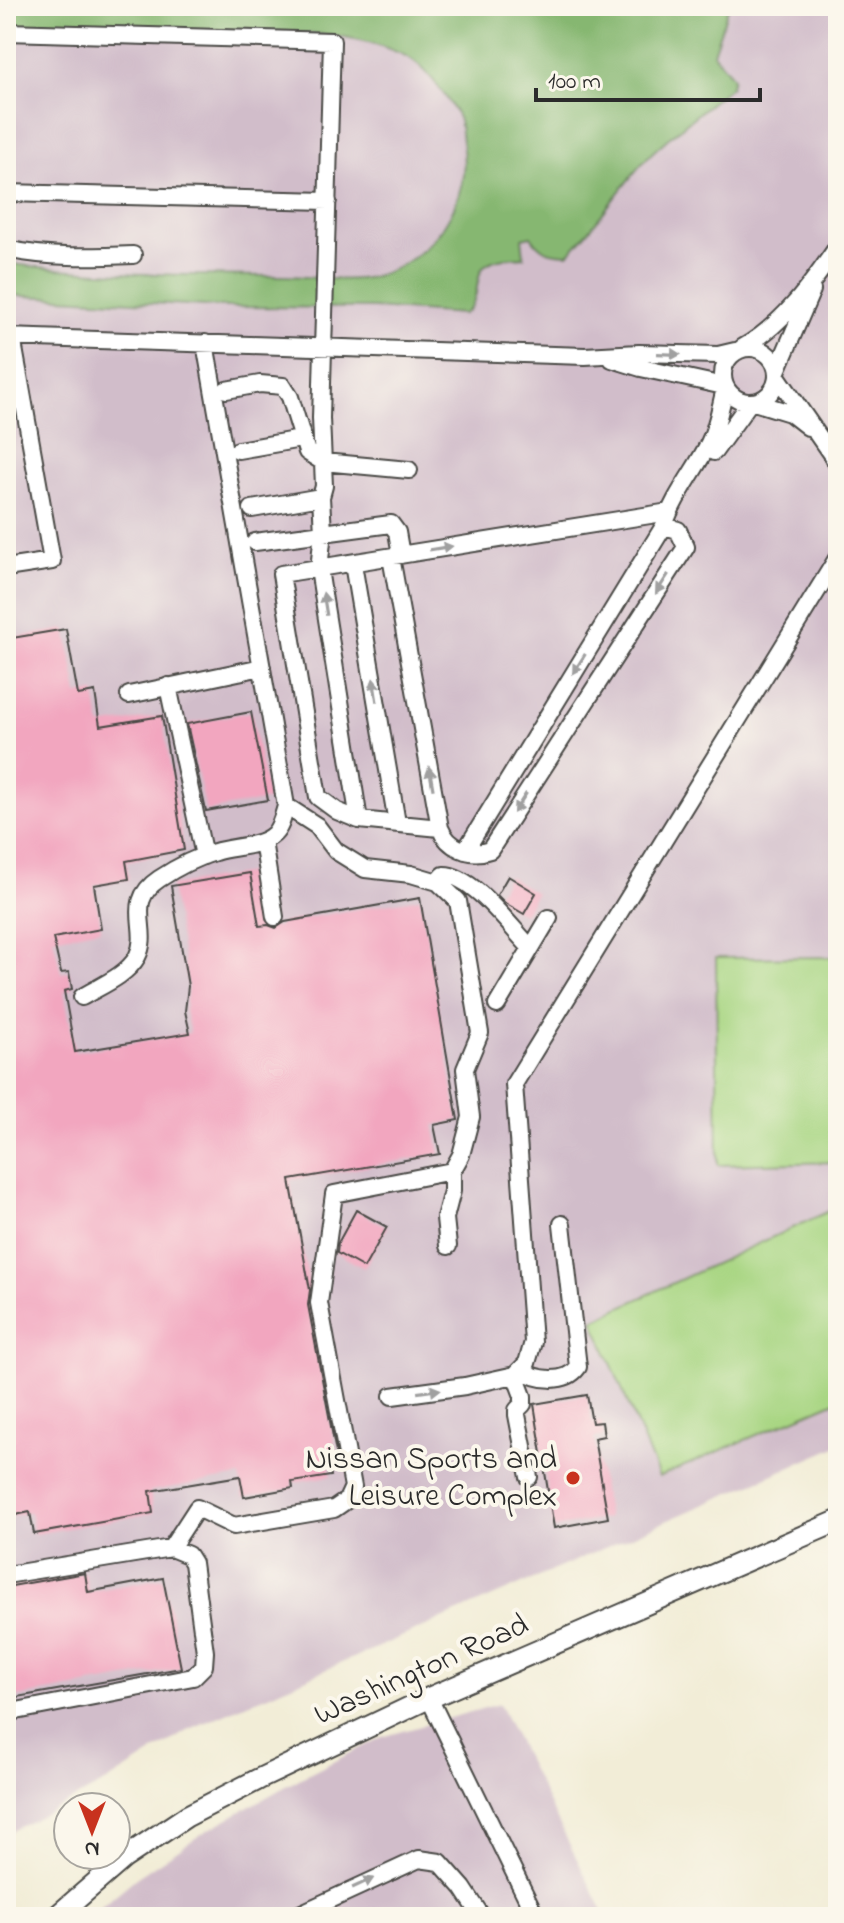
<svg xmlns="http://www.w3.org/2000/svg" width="844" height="1923" font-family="'Indie Flower',sans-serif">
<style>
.industrial{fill:#d1bdca}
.green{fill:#a9d683;stroke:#6a8057;stroke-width:2}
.forest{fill:#86b771;stroke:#58714e;stroke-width:2}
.building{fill:#f2a6bf}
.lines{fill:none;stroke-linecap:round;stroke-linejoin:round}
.minor-casing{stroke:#494845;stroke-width:20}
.major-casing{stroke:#494845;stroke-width:24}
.minor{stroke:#fff;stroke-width:16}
.major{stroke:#fff;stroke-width:20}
.oneway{fill:#a0a0a0}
.poi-dot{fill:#c8321e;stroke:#fbf7ec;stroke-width:3}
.labels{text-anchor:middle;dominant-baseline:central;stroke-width:8;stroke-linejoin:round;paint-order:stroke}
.poi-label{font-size:32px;fill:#2b2b2b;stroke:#fbf7ec;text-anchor:end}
.street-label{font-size:32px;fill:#2b2b2b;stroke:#fbf7ec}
</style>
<rect width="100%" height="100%" fill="#fbf7ec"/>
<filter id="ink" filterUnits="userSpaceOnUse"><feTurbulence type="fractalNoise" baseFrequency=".0125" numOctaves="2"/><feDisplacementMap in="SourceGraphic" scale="16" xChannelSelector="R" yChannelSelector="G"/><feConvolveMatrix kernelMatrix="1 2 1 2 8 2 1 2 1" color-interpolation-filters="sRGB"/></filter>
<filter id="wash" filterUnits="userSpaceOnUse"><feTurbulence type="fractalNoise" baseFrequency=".006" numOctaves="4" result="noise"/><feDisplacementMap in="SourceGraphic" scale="32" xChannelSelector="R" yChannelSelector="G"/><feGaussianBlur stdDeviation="1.8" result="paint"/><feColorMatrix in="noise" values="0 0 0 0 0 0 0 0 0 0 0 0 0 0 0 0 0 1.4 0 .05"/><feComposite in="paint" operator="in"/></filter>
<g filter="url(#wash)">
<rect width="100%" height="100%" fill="#f2edd7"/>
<path class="industrial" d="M 6,6 L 838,6 L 838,1446 L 190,1729 L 107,1782 L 6,1834 Z
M 499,1704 L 606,1917 L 89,1917 L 136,1878 L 209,1829 L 301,1778 L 382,1737 Z"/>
<path class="green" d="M 838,957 L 838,1162 L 718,1165 L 716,958 Z
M 829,1211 L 838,1232 L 838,1400 L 659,1477 L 593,1320 Z"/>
<path class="forest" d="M 6,6 L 729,6 L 713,53 L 733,77 L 731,86 C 705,109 676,130 651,154 C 620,185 599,224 568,254 C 550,253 541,252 531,236 L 522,238 L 524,257 C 518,258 511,257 505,258 C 463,263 489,296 463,314 L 373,308 L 224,307 L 6,295 L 6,263 C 98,276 191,275 284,276 C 314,276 346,284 375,276 C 432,260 473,202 462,142 C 461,135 461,125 458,118 C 451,102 428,71 414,61 C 405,54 391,50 381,46 C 337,30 271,32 224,31 C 151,30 79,29 6,27 Z"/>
<g id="blocks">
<path class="building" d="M 66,629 L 78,695 L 95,692 L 100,726 L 162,716 L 184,850 L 126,861 L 129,879 L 94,885 L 101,929 L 53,938 L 61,973 L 69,972 L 72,989 L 64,991 L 75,1052 L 190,1033 L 185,1011 L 188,986 L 171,886 L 250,873 L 259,926 L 268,925 L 276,928 L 285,922 L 420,898 L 458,1120 L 434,1125 L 440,1154 L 290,1180 L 310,1290 L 308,1305 L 337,1458 L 328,1459 L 331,1476 L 292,1482 L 293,1488 L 244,1497 L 240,1476 L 150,1491 L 153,1513 L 34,1534 L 30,1512 L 6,1517 L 6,639 Z
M 251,712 L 268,800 L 206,811 L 187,724 Z
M 508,876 L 536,893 L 524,914 L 505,903 L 497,895 Z
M 356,1210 L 387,1227 L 364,1268 L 337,1253 L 338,1243 Z
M 587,1395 L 592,1423 L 602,1422 L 604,1436 L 594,1438 L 608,1518 L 554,1528 L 534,1404 Z
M 85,1573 L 88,1592 L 163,1578 L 181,1668 L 6,1699 L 6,1587 Z"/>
</g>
</g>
<g filter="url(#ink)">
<use href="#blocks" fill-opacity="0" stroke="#494845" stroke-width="2"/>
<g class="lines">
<g class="minor-casing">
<path id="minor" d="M 6,32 L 332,41 L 321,418 L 324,486 L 321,497 L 323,532 L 319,569 L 359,820
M 6,193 L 328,201
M 6,249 C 48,258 90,257 133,255
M 6,337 L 585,356 L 639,353 L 718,355 L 735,351
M723 375a27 27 0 1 1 54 0a27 27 0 1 1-54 0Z
M 742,348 C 783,325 812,284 838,246
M 612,359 L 641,368 L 724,386
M 777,371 L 812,290
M 777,376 L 838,464
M 226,390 L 260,384 L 283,386 L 290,397 L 307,452 L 323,462 L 409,470
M 754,402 L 790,413 L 808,427
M 238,450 L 301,439
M 714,452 L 750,402
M 252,509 L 321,497
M 255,542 L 391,524 L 397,532 L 401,555
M 391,557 L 440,828 C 448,848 470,857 490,850 L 686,547 L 678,530 L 664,526
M 353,564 L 397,823
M 6,568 L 52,561 L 12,337
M 168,686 L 204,856
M 129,695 L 262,667
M 440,828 L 359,820 L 337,811 L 318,797 L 281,574 L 669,512
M 263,841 L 275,917
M 465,851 L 664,526 C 674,496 695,471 709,443 C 718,425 720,407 725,389
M 438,882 L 444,875 C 473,875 511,928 531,948
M 82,997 C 100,986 126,976 137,957 C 152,929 123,903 159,879 C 177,867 194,858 215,852 C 232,846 259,848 274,834 C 281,827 283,816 286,806
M 497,1005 L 549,918
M 448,1246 L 445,1218 L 452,1191 L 452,1171
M 521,1369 C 536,1381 566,1384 578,1367 L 562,1224
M 515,1375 L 523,1396 L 523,1404 L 517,1410 L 517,1415 L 529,1477
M 392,1396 L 465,1386 L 515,1375 L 527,1363 L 533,1342 L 514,1084 L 838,557
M 6,1575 L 171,1548 L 197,1508 L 234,1526 L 334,1509 L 347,1500 L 353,1487 L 319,1303 L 334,1194 L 452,1171 L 461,1155 L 471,1117 L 465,1069 L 480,1033 L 458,901 L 438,882 L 411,874 L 365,869 L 336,851 L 317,826 L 286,806 L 205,343
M 429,1698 L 536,1917
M 6,1713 L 193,1677 L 204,1666 L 205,1652 L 193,1563 L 188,1555 L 171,1548
M 293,1917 L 419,1859 L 440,1862 L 463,1888 L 482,1917"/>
</g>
<g class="major-casing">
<path id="major" d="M 56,1917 L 124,1858 L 187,1816 L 259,1779 L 429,1698 L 838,1521"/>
</g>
<use href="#minor" class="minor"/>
<use href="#major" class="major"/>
</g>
<defs><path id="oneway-solid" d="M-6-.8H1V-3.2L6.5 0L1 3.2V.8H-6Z" transform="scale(2)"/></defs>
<g class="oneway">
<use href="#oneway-solid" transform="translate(669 354) rotate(2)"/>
<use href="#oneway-solid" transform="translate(441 548) rotate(-9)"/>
<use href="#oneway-solid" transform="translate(662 584) rotate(123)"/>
<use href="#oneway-solid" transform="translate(325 604) rotate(-99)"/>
<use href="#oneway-solid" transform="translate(579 664) rotate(122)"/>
<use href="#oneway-solid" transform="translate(375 690) rotate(-99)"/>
<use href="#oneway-solid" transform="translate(431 778) rotate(-100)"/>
<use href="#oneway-solid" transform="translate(520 803) rotate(123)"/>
<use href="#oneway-solid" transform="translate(429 1391) rotate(-8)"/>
<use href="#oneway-solid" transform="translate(363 1883) rotate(-25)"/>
</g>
</g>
<circle class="poi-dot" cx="573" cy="1478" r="8"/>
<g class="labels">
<g class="poi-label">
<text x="557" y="1460">Nissan Sports and<tspan x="557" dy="37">Leisure Complex</tspan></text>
</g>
<g class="street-label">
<text transform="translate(422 1671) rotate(-24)">Washington Road</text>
</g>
</g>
<rect width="844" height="1923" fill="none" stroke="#fbf7ec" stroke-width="32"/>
<g transform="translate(92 1831) rotate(180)"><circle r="38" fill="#fbf7ec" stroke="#a8a59f" stroke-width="2"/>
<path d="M0-6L14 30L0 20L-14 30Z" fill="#c8321e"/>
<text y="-12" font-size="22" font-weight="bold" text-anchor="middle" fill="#2b2b2b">N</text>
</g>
<path d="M536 88v12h224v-12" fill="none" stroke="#2b2b2b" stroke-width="4"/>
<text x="548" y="88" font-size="24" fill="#2b2b2b" stroke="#fbf7ec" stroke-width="6" paint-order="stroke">100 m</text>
</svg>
